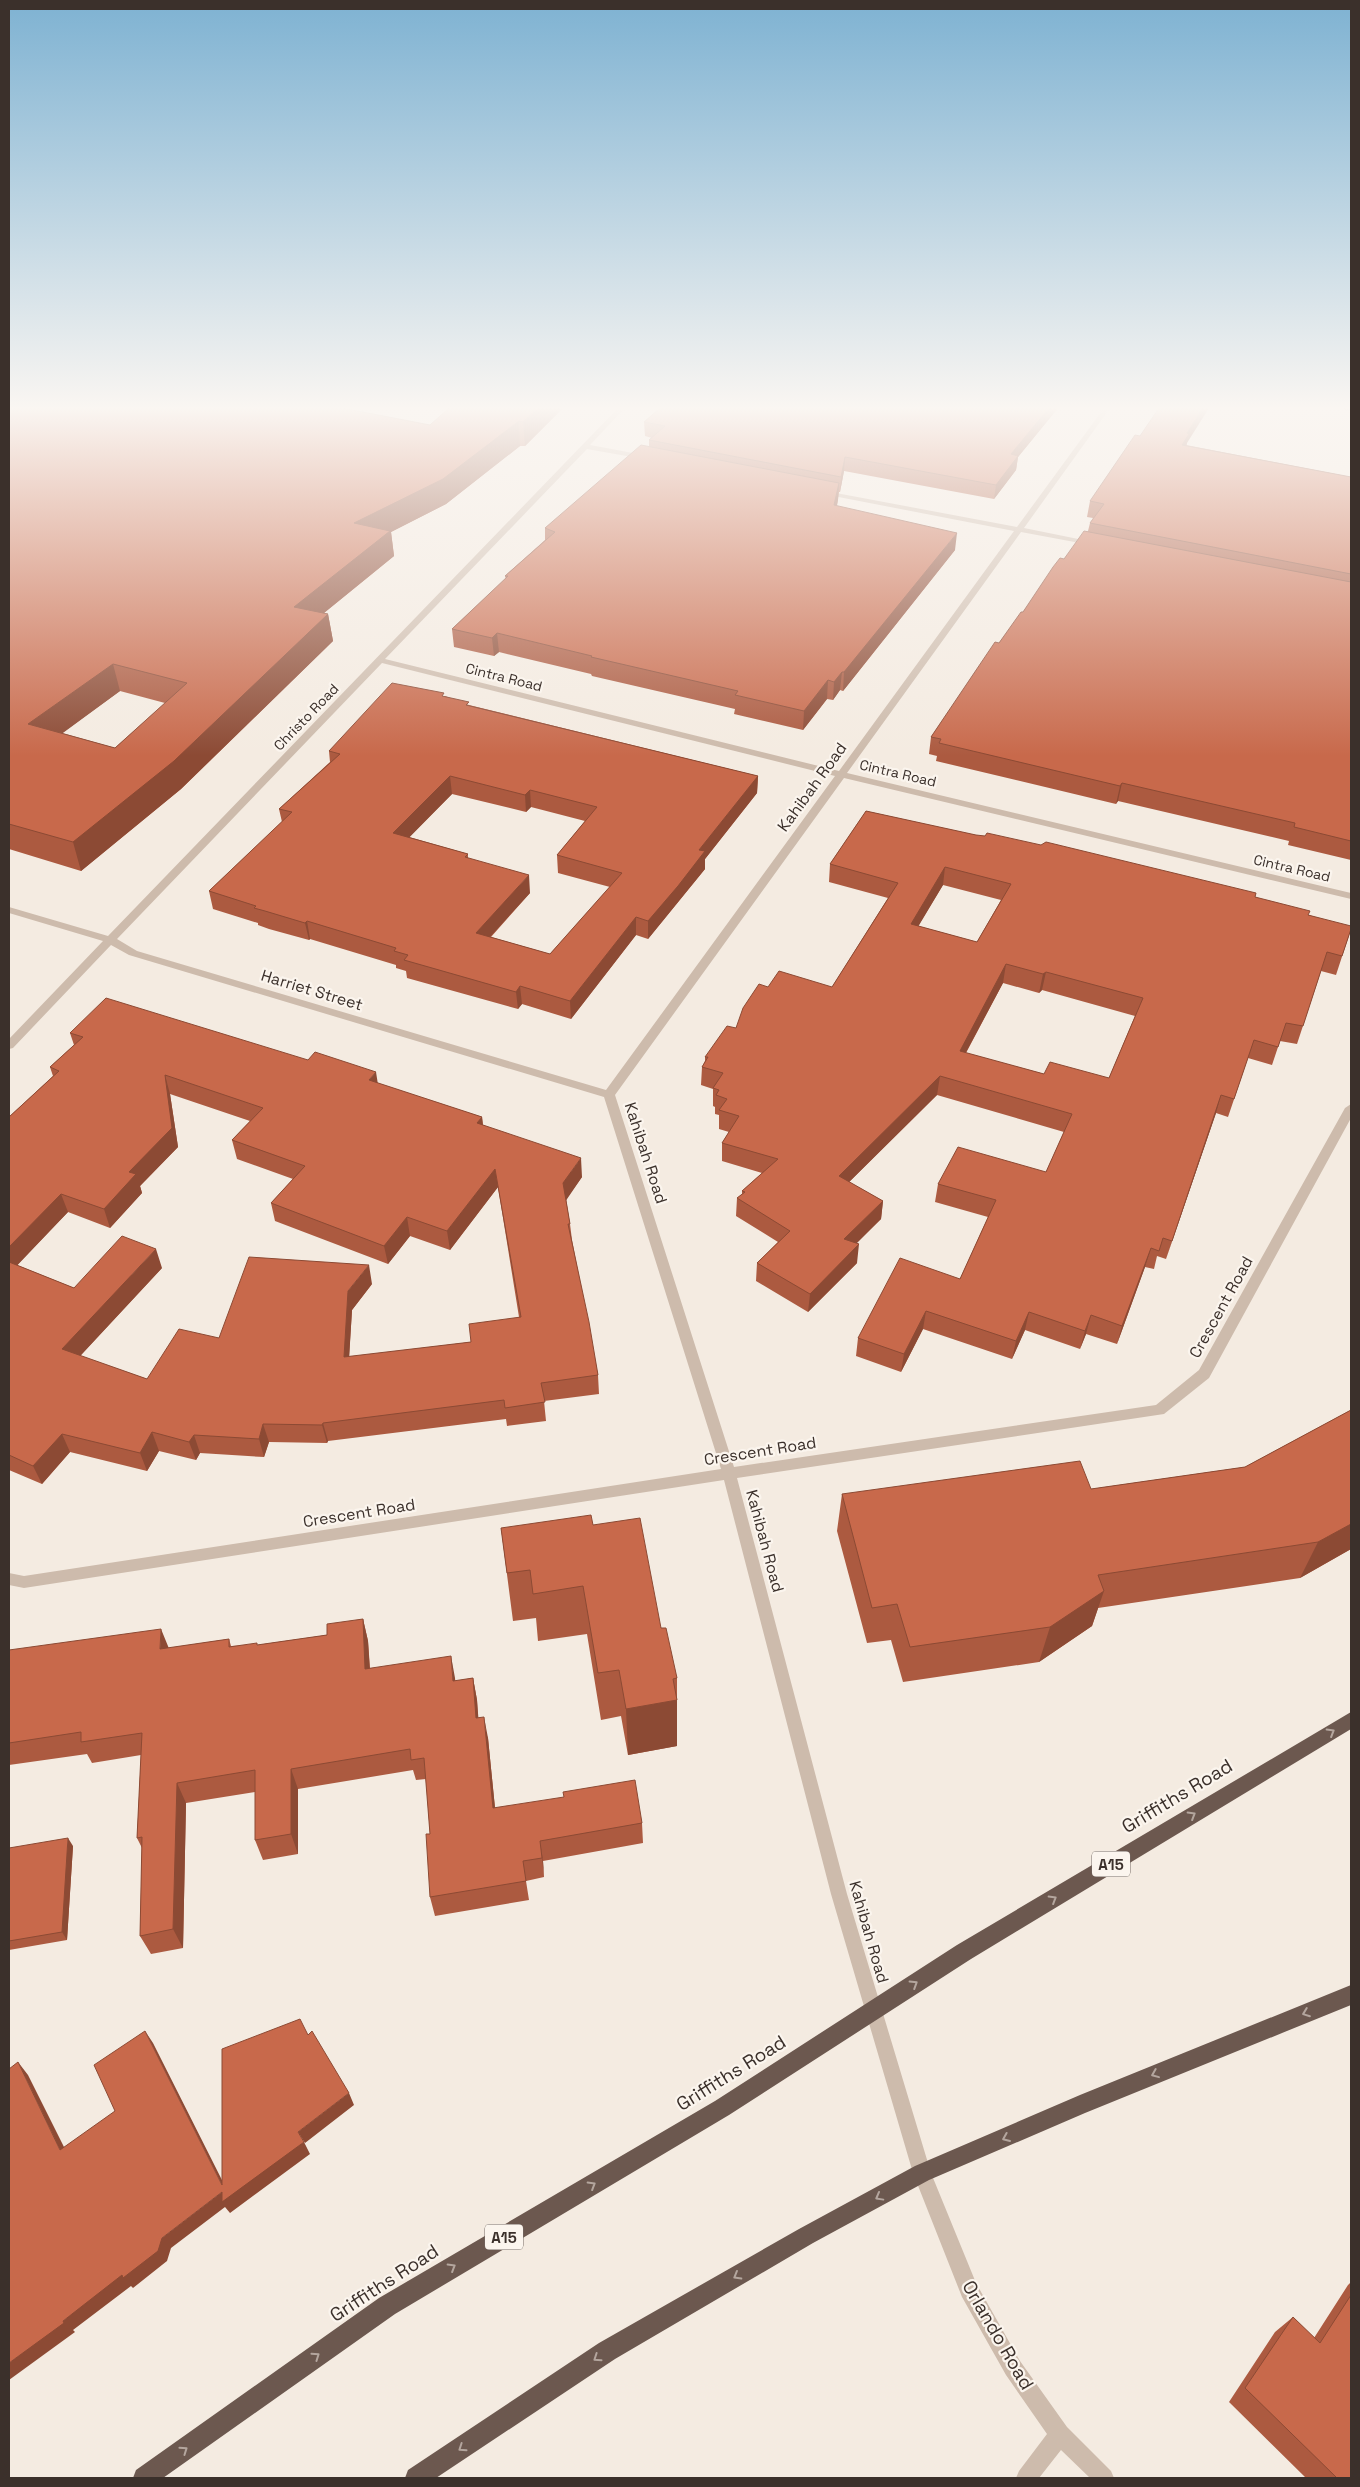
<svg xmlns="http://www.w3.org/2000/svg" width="1360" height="2487" font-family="'Space Grotesk',sans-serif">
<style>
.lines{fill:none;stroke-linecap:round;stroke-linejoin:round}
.minor{fill:#cdbbac;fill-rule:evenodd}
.primary{fill:#7d675c;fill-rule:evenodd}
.trunk{fill:#6c584f;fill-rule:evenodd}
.wall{fill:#ac5a40;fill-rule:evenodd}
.shaded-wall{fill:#8c4a34}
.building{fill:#c8694b;stroke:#8c4a34;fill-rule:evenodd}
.oneway{stroke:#b4a69e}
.labels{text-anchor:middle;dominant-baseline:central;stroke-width:4.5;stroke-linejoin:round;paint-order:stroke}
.far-street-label{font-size:14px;fill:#3b302b;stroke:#fbf5ee}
.shield{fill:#fbf5ee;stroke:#756b66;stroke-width:1}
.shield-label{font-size:15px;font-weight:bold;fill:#3b302b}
.street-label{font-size:16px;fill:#3b302b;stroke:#fbf5ee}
.near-street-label{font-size:19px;fill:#3b302b;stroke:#fbf5ee}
</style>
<rect width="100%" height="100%" fill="#f4ebe1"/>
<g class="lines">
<path class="minor" d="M 618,408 L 625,408 L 590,445 L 649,456 L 649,460 L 587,449 L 385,659 L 839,771 L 1014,531 L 823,494 L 820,494 L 820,490 L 1017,527 L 1104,408 L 1110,408 L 1024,528 L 1093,542 L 1097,544 L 1096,546 L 1021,532 L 847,773 L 1351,893 L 1351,899 L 844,778 L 615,1095 L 734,1467 L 1156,1405 L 1199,1370 L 1345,1108 L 1351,1104 L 1351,1118 L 1209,1378 L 1164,1414 L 737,1478 L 847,1894 L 931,2173 L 976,2283 L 1020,2361 L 1067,2427 L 1111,2471 L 1114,2478 L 1090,2478 L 1061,2450 L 1039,2478 L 1016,2478 L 1019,2471 L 1047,2434 L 1006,2375 L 962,2297 L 913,2173 L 831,1894 L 724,1480 L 24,1588 L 9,1585 L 9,1573 L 24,1576 L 721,1469 L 604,1097 L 129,955 L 111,945 L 13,1048 L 9,1049 L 9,1039 L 103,941 L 9,913 L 9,907 L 108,936 ZM 382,663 L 835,776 L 606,1090 L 137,951 L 117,939 Z"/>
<path class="primary" d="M 1340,408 L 1351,408 L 1351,411 L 1341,409 Z"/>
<path class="trunk" d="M 1351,1712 L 1351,1729 L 971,1959 L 729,2115 L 395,2314 L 163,2478 L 133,2478 L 136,2470 L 379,2298 L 715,2101 L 957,1945 Z
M 1351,1985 L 1351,2005 L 1085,2113 L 929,2180 L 813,2243 L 615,2359 L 436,2478 L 405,2478 L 408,2470 L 599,2343 L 799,2229 L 915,2166 L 1080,2095 Z"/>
</g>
<path class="wall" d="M 9,408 L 430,425 L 563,408 L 525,446 L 520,446 L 446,504 L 391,532 L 394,556 L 324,613 L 328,614 L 333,641 L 181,789 L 81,871 L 9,849 ZM 120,691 L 165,703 L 115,748 L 62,733 Z
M 660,408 L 1058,408 L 1018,457 L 1016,470 L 994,499 L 844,471 L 840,492 L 839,492 L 837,506 L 955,550 L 843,691 L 840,690 L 833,700 L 827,699 L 803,730 L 734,714 L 735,709 L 592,676 L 591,674 L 499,652 L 494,656 L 454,647 L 452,629 L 506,579 L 505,576 L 545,540 L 545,528 L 649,446 L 649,440 L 652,438 L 645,436 L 644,422 Z
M 1187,443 L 1186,445 L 1351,477 L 1351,860 L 1288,845 L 1289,841 L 1118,801 L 1116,804 L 936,761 L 937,756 L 929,754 L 931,737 L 999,643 L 1064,559 L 1088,531 L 1090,523 L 1093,518 L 1087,517 L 1090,501 Z
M 445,696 L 469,705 L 758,776 L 757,793 L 705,859 L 705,869 L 648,939 L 636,935 L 571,1019 L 522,1004 L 518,1009 L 407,978 L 406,971 L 396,968 L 396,965 L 310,939 L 309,940 L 269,929 L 258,925 L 258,923 L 213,909 L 209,891 L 282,822 L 279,809 L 330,762 L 329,751 ZM 452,794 L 526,812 L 531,807 L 585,821 L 557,855 L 558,873 L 610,887 L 550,954 L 491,937 L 530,893 L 468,858 L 468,854 L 409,837 Z
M 866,811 L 1255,897 L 1351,929 L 1336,975 L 1321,971 L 1297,1044 L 1280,1041 L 1272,1065 L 1248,1058 L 1228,1117 L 1216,1113 L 1166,1259 L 1157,1256 L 1154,1269 L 1145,1267 L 1117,1344 L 1086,1334 L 1080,1349 L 1025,1330 L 1012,1359 L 923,1329 L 901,1372 L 856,1356 L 858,1338 L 960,1279 L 988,1217 L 935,1202 L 938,1184 L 1046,1172 L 1064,1132 L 937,1095 L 849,1182 L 883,1201 L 881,1219 L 856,1243 L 857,1263 L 808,1312 L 756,1281 L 757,1263 L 778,1242 L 736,1216 L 737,1198 L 742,1194 L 742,1191 L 762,1173 L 722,1161 L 722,1143 L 729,1132 L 719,1129 L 719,1115 L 715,1114 L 715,1107 L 713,1106 L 713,1089 L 701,1085 L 702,1067 L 705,1061 L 705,1057 L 736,1028 L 768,987 L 832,987 L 888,898 L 829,882 L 830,864 ZM 943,885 L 1001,900 L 977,942 L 918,926 ZM 1003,983 L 1039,993 L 1042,990 L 1135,1016 L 1109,1078 L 1044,1074 L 966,1053 Z
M 70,1033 L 377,1083 L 482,1117 L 483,1125 L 582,1177 L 566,1199 L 570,1224 L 572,1240 L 598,1375 L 599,1394 L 544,1401 L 546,1421 L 507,1426 L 506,1419 L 328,1441 L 327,1443 L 269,1442 L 264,1457 L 200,1453 L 196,1460 L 159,1451 L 147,1471 L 70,1452 L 42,1484 L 9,1470 L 9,1117 L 53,1076 L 50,1067 L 74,1045 ZM 170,1094 L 250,1121 L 232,1140 L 237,1159 L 293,1179 L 271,1203 L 275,1221 L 388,1264 L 410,1236 L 450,1250 L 498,1187 L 519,1317 L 471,1342 L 349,1357 L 352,1310 L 372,1284 L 219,1338 L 147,1379 L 80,1356 L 162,1268 L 74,1288 L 17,1265 L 68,1212 L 110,1228 L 142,1193 L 140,1186 L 178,1147 Z
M 1351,1410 L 1351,1549 L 1300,1578 L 1098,1608 L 1092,1626 L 1039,1662 L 903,1682 L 891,1640 L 867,1643 L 837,1531 L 842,1494 L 1091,1489 L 1245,1467 Z
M 593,1525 L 661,1628 L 677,1678 L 677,1746 L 628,1755 L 621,1716 L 601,1720 L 587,1634 L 538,1641 L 536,1618 L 513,1621 L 501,1528 Z
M 363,1619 L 368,1641 L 370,1668 L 455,1678 L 455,1681 L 473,1678 L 477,1700 L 478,1718 L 488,1738 L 495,1808 L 642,1823 L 643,1843 L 543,1861 L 544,1877 L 526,1881 L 529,1900 L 435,1916 L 430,1897 L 430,1834 L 426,1779 L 416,1780 L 413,1770 L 298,1789 L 298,1854 L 263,1860 L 255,1840 L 255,1792 L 186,1803 L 183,1948 L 151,1954 L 140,1936 L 142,1848 L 137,1838 L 141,1755 L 92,1763 L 87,1754 L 9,1765 L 9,1650 L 169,1648 L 229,1639 L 231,1646 L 257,1645 L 327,1635 Z
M 73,1846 L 67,1940 L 9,1950 L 9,1848 Z
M 1351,2282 L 1351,2478 L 1306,2478 L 1229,2402 L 1275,2332 L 1293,2317 L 1314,2338 L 1348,2285 Z"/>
<path class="shaded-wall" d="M 538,408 L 563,408 L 525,446 L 523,422 Z
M 1049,408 L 1058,408 L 1018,457 L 1016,470 L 994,499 L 996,485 L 1011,454 Z
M 1203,408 L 1209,408 L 1187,443 L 1186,449 L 1182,445 L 1187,433 Z
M 519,421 L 520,446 L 446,504 L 391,532 L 394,556 L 298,634 L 294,607 L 354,523 Z
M 845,457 L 844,471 L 840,492 L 841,477 Z
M 839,483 L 838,500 L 833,522 L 834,505 Z
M 957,533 L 955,550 L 843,691 L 844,672 Z
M 328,614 L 333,641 L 181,789 L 81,871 L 73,842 Z
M 497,633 L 499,652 L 494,656 L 492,638 Z
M 113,664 L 120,691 L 37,752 L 28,724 Z
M 842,672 L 840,690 L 833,700 L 834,682 Z
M 828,680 L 827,699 L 803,730 L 804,711 Z
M 450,776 L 452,794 L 396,851 L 393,833 Z
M 758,776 L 757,793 L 705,859 L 705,869 L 648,939 L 648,921 L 699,850 Z
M 1122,783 L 1118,801 L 1116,804 L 1120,786 Z
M 530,790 L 531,807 L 526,812 L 525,795 Z
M 945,867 L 943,885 L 909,942 L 911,924 Z
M 529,875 L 530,893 L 478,950 L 476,933 Z
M 636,917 L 636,935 L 571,1019 L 570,1001 Z
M 307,921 L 310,939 L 309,940 L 305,923 Z
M 1006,964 L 1003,983 L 957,1069 L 960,1051 Z
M 1046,972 L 1042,990 L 1039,993 L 1043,974 Z
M 520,986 L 522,1004 L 518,1009 L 516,992 Z
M 376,1072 L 379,1091 L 369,1080 Z
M 165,1075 L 170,1094 L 178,1147 L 140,1186 L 142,1193 L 110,1228 L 104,1209 L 129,1172 Z
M 940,1076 L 937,1095 L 837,1194 L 839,1176 Z
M 1221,1095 L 1216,1113 L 1166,1259 L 1172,1241 Z
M 482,1117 L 484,1136 L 477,1123 Z
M 581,1158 L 582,1177 L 565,1202 L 563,1183 Z
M 495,1169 L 498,1187 L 450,1250 L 447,1231 Z
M 61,1194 L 68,1212 L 9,1274 L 9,1247 Z
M 883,1201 L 881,1219 L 842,1258 L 844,1239 Z
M 407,1217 L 410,1236 L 388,1264 L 384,1246 Z
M 859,1244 L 857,1263 L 808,1312 L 810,1294 Z
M 1151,1248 L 1145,1267 L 1117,1344 L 1122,1326 Z
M 156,1249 L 162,1268 L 69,1368 L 62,1349 Z
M 369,1265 L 372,1284 L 352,1310 L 348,1376 L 344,1357 L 348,1291 Z
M 926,1311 L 923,1329 L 901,1372 L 904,1354 Z
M 1029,1312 L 1025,1330 L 1012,1359 L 1016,1341 Z
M 1091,1315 L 1086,1334 L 1080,1349 L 1085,1331 Z
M 323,1423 L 328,1441 L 327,1443 L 322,1425 Z
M 263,1424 L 269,1442 L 264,1457 L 259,1439 Z
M 152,1432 L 159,1451 L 147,1471 L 140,1453 Z
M 62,1434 L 70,1452 L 42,1484 L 33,1466 Z
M 194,1435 L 200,1453 L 196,1460 L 189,1442 Z
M 1351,1524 L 1351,1549 L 1300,1578 L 1318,1542 Z
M 1104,1591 L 1092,1626 L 1039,1662 L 1050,1627 Z
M 363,1619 L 368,1641 L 371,1690 L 365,1669 Z
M 161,1629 L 170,1651 L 160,1649 Z
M 451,1656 L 455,1678 L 457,1703 L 453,1681 Z
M 473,1678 L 477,1700 L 480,1739 L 476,1718 Z
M 677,1700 L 677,1746 L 628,1755 L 626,1709 Z
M 484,1717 L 488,1738 L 497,1828 L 493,1808 Z
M 291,1769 L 298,1789 L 298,1854 L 291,1834 Z
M 177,1783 L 186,1803 L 183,1948 L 173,1929 Z
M 68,1838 L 73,1846 L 67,1940 L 62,1932 Z
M 540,1841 L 543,1861 L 544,1877 L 542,1858 Z
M 145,2031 L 153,2043 L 230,2196 L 222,2185 Z
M 18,2062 L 28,2075 L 71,2161 L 60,2150 Z
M 349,2093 L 354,2105 L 305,2143 L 298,2132 Z
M 304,2142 L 310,2154 L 230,2213 L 225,2207 L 171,2248 L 167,2261 L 133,2288 L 131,2286 L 73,2330 L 75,2332 L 9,2380 L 9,2363 L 63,2321 L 162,2238 L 222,2192 Z"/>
<path class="building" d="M 9,408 L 342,408 L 430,425 L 449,408 L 538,408 L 523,422 L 519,421 L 443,479 L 354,523 L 390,531 L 294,607 L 328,614 L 174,761 L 73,842 L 9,824 ZM 113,664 L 187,683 L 115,748 L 28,724 Z
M 660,408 L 1049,408 L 1011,454 L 1018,456 L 996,485 L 845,457 L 841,477 L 649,440 L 665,426 L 644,422 Z
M 1159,408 L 1203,408 L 1187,433 L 1189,434 L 1182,445 L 1351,477 L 1351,574 L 1090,523 L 1104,504 L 1090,501 L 1135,435 L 1140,436 Z
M 641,445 L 839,483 L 834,505 L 957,533 L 844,672 L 842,672 L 834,682 L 828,680 L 804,711 L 735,695 L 738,691 L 591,657 L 592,656 L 497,633 L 492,638 L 452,629 L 508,576 L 505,576 L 555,532 L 545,528 Z
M 1084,531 L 1351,582 L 1351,841 L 1294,827 L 1295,823 L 1122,783 L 1120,786 L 939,743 L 941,739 L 931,737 L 995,642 L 999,643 L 1021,612 L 1023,612 L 1053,567 L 1060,558 L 1064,559 Z
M 392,683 L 444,693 L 442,696 L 469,702 L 466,705 L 758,776 L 699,850 L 705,851 L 678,886 L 648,921 L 636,917 L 570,1001 L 520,986 L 516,992 L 404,960 L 408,955 L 394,951 L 396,948 L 307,921 L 305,923 L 265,911 L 254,908 L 256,906 L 209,891 L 292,812 L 279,809 L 340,754 L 329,751 ZM 450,776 L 525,795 L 530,790 L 597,807 L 557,855 L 622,873 L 550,954 L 476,933 L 529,875 L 465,857 L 468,854 L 393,833 Z
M 866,811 L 976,835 L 985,836 L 987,833 L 1041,845 L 1046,842 L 1256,893 L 1255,897 L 1310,911 L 1308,915 L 1351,926 L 1351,929 L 1342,956 L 1327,952 L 1303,1026 L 1286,1023 L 1278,1047 L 1254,1040 L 1234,1099 L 1221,1095 L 1172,1241 L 1163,1238 L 1159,1251 L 1151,1248 L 1122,1326 L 1091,1315 L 1085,1331 L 1029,1312 L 1016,1341 L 926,1311 L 904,1354 L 858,1338 L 900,1258 L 960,1279 L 996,1200 L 938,1184 L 958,1147 L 1046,1172 L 1072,1114 L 940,1076 L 839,1176 L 883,1201 L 844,1239 L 859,1244 L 810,1294 L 757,1263 L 790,1231 L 737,1198 L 745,1192 L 742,1191 L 778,1159 L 722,1143 L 739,1116 L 719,1110 L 727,1099 L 716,1095 L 719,1090 L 713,1088 L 723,1073 L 702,1067 L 708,1057 L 705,1057 L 727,1026 L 736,1028 L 743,1008 L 759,984 L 768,987 L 779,971 L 832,987 L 898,883 L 830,864 ZM 945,867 L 1011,884 L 977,942 L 911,924 ZM 1006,964 L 1043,974 L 1046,972 L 1143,998 L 1109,1078 L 1050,1062 L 1044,1074 L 960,1051 Z
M 106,998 L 308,1060 L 315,1052 L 376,1072 L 369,1080 L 482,1117 L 477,1123 L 581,1158 L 563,1183 L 570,1224 L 568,1224 L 589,1322 L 598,1375 L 541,1383 L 545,1402 L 505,1408 L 504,1400 L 323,1423 L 322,1425 L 263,1424 L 259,1439 L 194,1435 L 189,1442 L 152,1432 L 140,1453 L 62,1434 L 33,1466 L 9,1455 L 9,1262 L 74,1288 L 122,1236 L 156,1249 L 62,1349 L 147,1379 L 179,1329 L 219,1338 L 249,1257 L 369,1265 L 348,1291 L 344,1357 L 471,1342 L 469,1324 L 521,1317 L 495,1169 L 447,1231 L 407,1217 L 384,1246 L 271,1203 L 305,1166 L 232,1140 L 263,1108 L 165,1075 L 172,1128 L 129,1172 L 136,1174 L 104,1209 L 61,1194 L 9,1247 L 9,1117 L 59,1071 L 50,1067 L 83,1037 L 70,1033 Z
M 1351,1410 L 1351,1524 L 1318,1542 L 1098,1575 L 1104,1591 L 1050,1627 L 910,1647 L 897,1604 L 872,1608 L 842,1494 L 1080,1461 L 1091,1489 L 1245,1467 Z
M 591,1515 L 593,1525 L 640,1518 L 661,1628 L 666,1628 L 677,1678 L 673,1679 L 677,1700 L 626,1709 L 619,1670 L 598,1673 L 583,1586 L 533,1594 L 530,1570 L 507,1573 L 501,1528 Z
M 363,1619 L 365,1669 L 451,1656 L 453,1681 L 473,1678 L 476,1718 L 484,1717 L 493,1808 L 564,1797 L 563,1792 L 635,1780 L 642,1823 L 540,1841 L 542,1858 L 523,1861 L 526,1881 L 430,1897 L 426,1834 L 430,1834 L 424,1758 L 411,1760 L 410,1749 L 291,1769 L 291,1834 L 255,1840 L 255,1770 L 177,1783 L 173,1929 L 140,1936 L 142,1837 L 137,1838 L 142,1733 L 81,1742 L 81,1732 L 9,1743 L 9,1650 L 161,1629 L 160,1649 L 229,1639 L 229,1647 L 257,1643 L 257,1645 L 327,1635 L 327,1624 Z
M 68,1838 L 62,1932 L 9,1941 L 9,1848 Z
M 300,2019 L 308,2035 L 312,2031 L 349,2093 L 298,2132 L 304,2142 L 222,2202 L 222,2192 L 162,2238 L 158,2251 L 123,2278 L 122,2275 L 63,2321 L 64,2323 L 9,2363 L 9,2069 L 18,2062 L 60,2150 L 115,2111 L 94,2065 L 145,2031 L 222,2185 L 222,2049 Z
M 1351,2295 L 1351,2478 L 1337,2478 L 1245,2388 L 1293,2317 L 1320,2343 Z"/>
<defs><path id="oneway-chevron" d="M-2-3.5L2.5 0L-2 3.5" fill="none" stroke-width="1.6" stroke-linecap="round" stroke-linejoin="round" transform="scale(1.25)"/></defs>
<g class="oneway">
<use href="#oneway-chevron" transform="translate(1331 1732) rotate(-31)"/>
<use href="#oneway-chevron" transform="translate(1192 1815) rotate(-31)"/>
<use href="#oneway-chevron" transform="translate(1053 1899) rotate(-31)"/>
<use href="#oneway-chevron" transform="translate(914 1984) rotate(-32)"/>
<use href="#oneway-chevron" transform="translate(1306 2013) rotate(159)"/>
<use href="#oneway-chevron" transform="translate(1155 2074) rotate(158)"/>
<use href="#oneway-chevron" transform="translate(1006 2138) rotate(157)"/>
<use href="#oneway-chevron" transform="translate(592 2185) rotate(-31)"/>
<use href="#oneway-chevron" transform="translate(879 2197) rotate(151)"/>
<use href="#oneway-chevron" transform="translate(452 2267) rotate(-31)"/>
<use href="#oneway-chevron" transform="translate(737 2276) rotate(150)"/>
<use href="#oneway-chevron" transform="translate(316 2356) rotate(-35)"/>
<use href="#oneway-chevron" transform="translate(597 2358) rotate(146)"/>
<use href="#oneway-chevron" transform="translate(462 2448) rotate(146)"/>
<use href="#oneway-chevron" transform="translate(184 2450) rotate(-35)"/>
</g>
<linearGradient id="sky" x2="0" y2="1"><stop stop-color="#7eb2d2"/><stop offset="0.54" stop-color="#faf6f2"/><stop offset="1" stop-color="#faf6f2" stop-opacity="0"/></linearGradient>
<rect width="1360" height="756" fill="url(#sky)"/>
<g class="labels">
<g class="far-street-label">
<text transform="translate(504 677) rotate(14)">Cintra Road</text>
<text transform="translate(306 717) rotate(-46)">Christo Road</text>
<text transform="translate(898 773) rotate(13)">Cintra Road</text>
<text transform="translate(1292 868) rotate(13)">Cintra Road</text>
</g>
<g class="shield">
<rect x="1092" y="1851.5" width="38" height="25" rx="4"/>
<rect x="485" y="2224.5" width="38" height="25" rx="4"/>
</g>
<g class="shield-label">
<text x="1111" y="1864">A15</text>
<text x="504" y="2237">A15</text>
</g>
<g class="street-label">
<text transform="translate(812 787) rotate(-54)">Kahibah Road</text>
<text transform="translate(312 990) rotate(17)">Harriet Street</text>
<text transform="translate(646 1153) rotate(72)">Kahibah Road</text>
<text transform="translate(1221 1307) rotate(-61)">Crescent Road</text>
<text transform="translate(760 1451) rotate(-9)">Crescent Road</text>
<text transform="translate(359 1513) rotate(-9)">Crescent Road</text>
<text transform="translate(765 1541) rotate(75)">Kahibah Road</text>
<text transform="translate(869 1932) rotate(74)">Kahibah Road</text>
</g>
<g class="near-street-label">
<text transform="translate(1177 1796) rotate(-31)">Griffiths Road</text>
<text transform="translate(731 2073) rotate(-32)">Griffiths Road</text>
<text transform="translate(384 2283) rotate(-33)">Griffiths Road</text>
<text transform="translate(998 2335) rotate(60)">Orlando Road</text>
</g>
</g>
<rect width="1360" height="2487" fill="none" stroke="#3b302b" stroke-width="20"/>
</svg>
